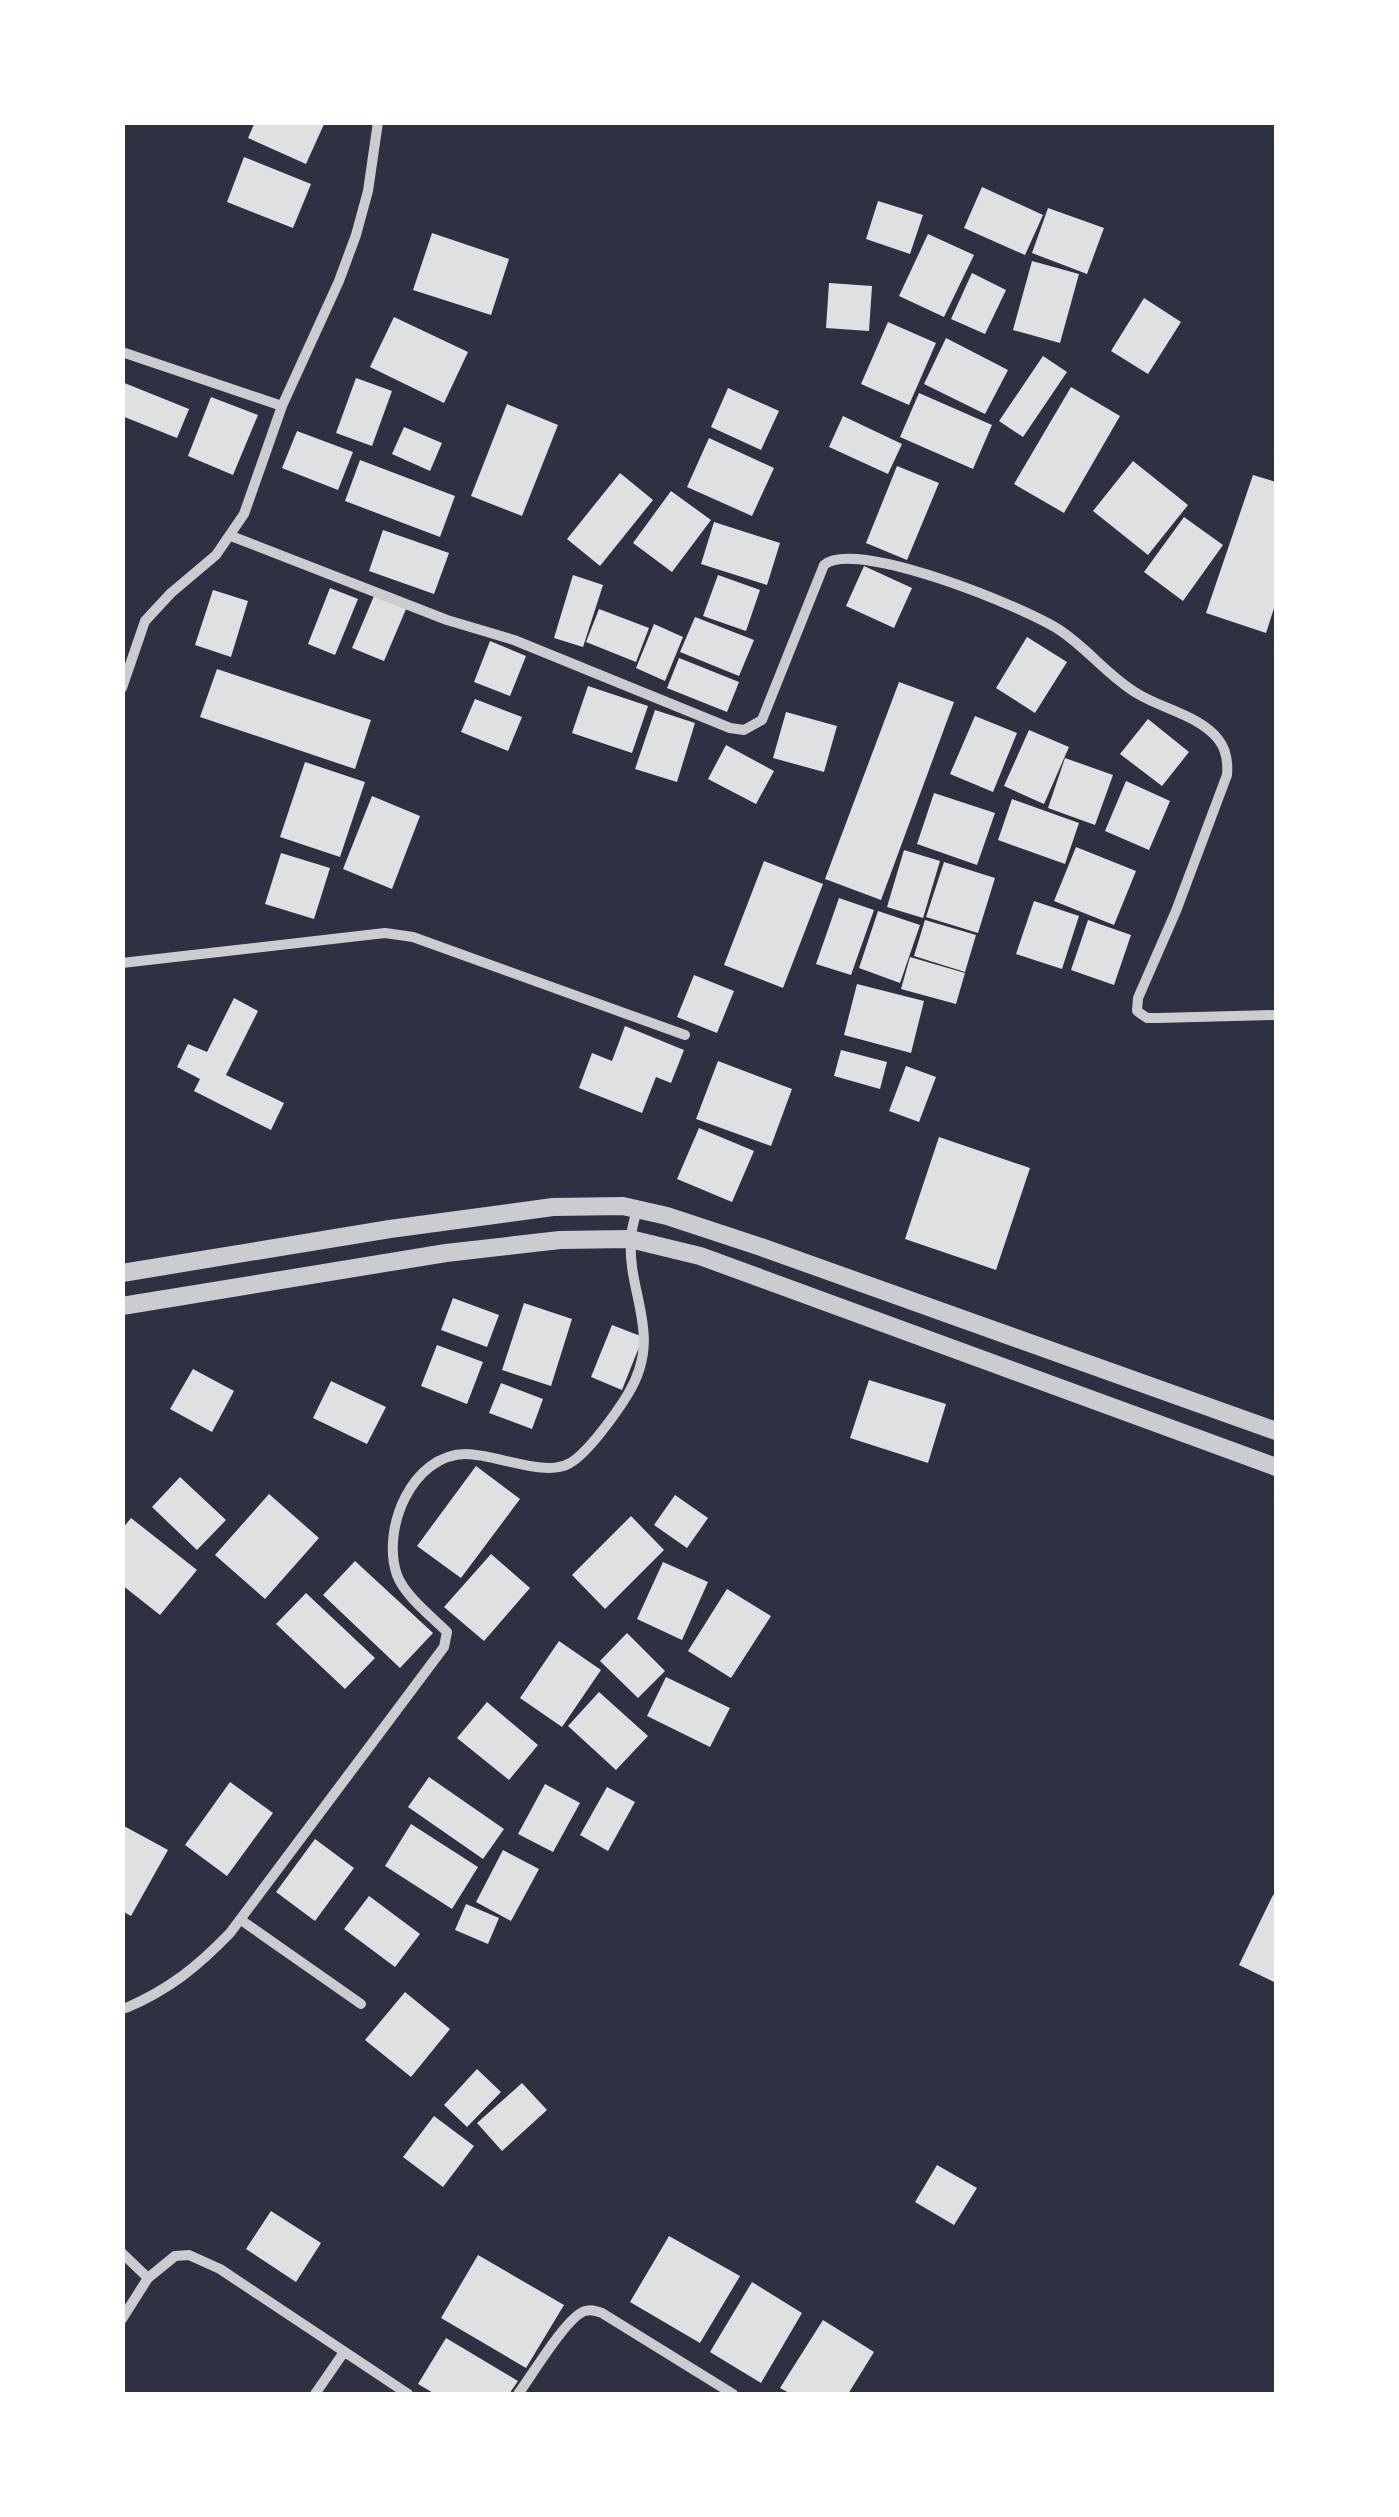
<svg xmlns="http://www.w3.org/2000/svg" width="1399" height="2517" font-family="Poppins,sans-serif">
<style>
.building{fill:#e0e0e3}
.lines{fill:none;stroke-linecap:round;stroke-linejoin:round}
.minor{stroke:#caccd0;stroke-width:10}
.tertiary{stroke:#caccd0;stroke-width:18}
</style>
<rect width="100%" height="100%" fill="#2d3142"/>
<path class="building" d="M 255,122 L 325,122 L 306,164 L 248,138 Z
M 244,157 L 311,184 L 293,228 L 227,202 Z
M 982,187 L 1043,215 L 1025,255 L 964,228 Z
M 878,201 L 923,215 L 910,254 L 866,239 Z
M 1048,208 L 1104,228 L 1087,274 L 1032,253 Z
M 432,233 L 509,259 L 491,315 L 413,290 Z
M 928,234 L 974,255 L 944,317 L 899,296 Z
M 1032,261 L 1079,274 L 1060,343 L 1013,330 Z
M 972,273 L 1006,290 L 985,334 L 951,319 Z
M 829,283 L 872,286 L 869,331 L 826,328 Z
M 1144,298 L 1181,322 L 1148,374 L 1111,351 Z
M 394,317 L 468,352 L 444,403 L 370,367 Z
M 888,322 L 936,343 L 909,405 L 861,384 Z
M 946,338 L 1008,370 L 985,414 L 924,384 Z
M 1043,356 L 1067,372 L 1023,437 L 999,421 Z
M 356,378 L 392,391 L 372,446 L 336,433 Z
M 122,382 L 189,409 L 177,438 L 122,416 Z
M 1071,387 L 1120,416 L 1064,513 L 1014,484 Z
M 728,388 L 779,411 L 761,450 L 711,427 Z
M 919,393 L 992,425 L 973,469 L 900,437 Z
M 211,397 L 258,415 L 233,475 L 188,456 Z
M 507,404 L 558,425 L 522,516 L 471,496 Z
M 843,416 L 902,444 L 888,474 L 829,447 Z
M 404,427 L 442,443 L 430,471 L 392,454 Z
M 297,431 L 353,452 L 338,490 L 282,468 Z
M 709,438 L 774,468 L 752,516 L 687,487 Z
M 360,460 L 455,496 L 440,537 L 345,501 Z
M 1133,461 L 1188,505 L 1148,555 L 1093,511 Z
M 897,466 L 939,483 L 907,560 L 866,543 Z
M 620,473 L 653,500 L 600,566 L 567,539 Z
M 1253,475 L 1276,482 L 1276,602 L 1266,633 L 1206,613 Z
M 671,491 L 711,520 L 672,572 L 633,543 Z
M 1184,517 L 1223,545 L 1183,601 L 1144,572 Z
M 714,522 L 780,543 L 767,585 L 701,564 Z
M 383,530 L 449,553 L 434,594 L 369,571 Z
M 864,566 L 912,588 L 894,628 L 846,606 Z
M 573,575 L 603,585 L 583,647 L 554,638 Z
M 718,575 L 760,590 L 746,631 L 703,616 Z
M 330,588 L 358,599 L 335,655 L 308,644 Z
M 213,590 L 248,601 L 231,657 L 195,645 Z
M 374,596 L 406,609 L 384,661 L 352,648 Z
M 599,609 L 649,628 L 636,662 L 586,642 Z
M 695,617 L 754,640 L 739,676 L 680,652 Z
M 654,624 L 683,637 L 665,681 L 636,668 Z
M 1027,637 L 1067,662 L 1035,713 L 996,688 Z
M 490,641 L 526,656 L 510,696 L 474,682 Z
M 679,658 L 739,682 L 727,712 L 667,688 Z
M 217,669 L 371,720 L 355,769 L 200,717 Z
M 899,682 L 954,702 L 881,900 L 825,879 Z
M 588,686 L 648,706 L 632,753 L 572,733 Z
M 475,699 L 522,717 L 508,751 L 461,732 Z
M 655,710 L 695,723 L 677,782 L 635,769 Z
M 786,712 L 837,726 L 824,772 L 773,758 Z
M 975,716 L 1017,733 L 993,792 L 950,774 Z
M 1148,719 L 1189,752 L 1162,786 L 1120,754 Z
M 1029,730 L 1069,747 L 1044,804 L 1004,786 Z
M 726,745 L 774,771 L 756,804 L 708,779 Z
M 1065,758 L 1113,775 L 1095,825 L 1048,808 Z
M 305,762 L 365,782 L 340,857 L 280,837 Z
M 1126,781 L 1170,801 L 1149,850 L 1105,831 Z
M 934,793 L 995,813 L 977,865 L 917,844 Z
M 372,796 L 420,816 L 392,889 L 343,869 Z
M 1012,799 L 1079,823 L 1065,864 L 998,840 Z
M 1076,847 L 1136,871 L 1114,925 L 1054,901 Z
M 904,850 L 940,861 L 923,918 L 887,907 Z
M 281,853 L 330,868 L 314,919 L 265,904 Z
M 764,861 L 823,884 L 783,988 L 724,965 Z
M 944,862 L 995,878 L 978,933 L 926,917 Z
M 839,898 L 874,910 L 851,975 L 816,964 Z
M 1034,901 L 1079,916 L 1062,969 L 1016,954 Z
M 878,911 L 920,925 L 900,983 L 859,968 Z
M 925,920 L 976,935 L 965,972 L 914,956 Z
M 1088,920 L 1131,935 L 1114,985 L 1071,970 Z
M 910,957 L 965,973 L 956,1004 L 901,989 Z
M 694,975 L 734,991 L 717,1033 L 677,1017 Z
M 857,984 L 924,1001 L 911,1053 L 844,1035 Z
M 234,998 L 258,1011 L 226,1075 L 284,1103 L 271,1130 L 194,1091 L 200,1079 L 177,1067 L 188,1044 L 207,1052 Z
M 625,1026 L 684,1050 L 671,1083 L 656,1077 L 642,1113 L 579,1088 L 592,1053 L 612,1061 Z
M 841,1050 L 887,1062 L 880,1089 L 834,1076 Z
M 718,1061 L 792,1089 L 771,1146 L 696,1119 Z
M 906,1066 L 936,1077 L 919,1122 L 889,1111 Z
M 699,1128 L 754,1151 L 732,1202 L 677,1179 Z
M 939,1137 L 1030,1168 L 996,1270 L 905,1239 Z
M 453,1298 L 499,1315 L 487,1347 L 441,1330 Z
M 524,1303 L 572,1319 L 551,1386 L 502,1370 Z
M 612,1325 L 643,1337 L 622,1390 L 591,1377 Z
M 437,1345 L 483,1362 L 467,1404 L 421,1386 Z
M 193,1369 L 234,1391 L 212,1432 L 170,1409 Z
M 869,1380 L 946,1404 L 928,1463 L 850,1438 Z
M 331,1381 L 386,1407 L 367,1444 L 313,1418 Z
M 501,1383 L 543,1399 L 532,1429 L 489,1413 Z
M 476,1466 L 520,1499 L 461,1578 L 417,1546 Z
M 180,1477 L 226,1520 L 197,1550 L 152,1507 Z
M 269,1494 L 319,1538 L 265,1599 L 215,1555 Z
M 675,1495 L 708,1518 L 687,1548 L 654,1525 Z
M 631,1516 L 664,1550 L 605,1609 L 572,1575 Z
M 131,1518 L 197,1570 L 160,1615 L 122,1585 L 122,1529 Z
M 491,1554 L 530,1588 L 484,1641 L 444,1607 Z
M 355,1561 L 433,1633 L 400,1668 L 323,1595 Z
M 663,1562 L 708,1582 L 682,1640 L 637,1619 Z
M 727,1589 L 771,1616 L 731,1678 L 688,1651 Z
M 306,1593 L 375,1658 L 345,1689 L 276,1624 Z
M 627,1633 L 665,1671 L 638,1698 L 600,1661 Z
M 559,1641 L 601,1670 L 562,1727 L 520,1698 Z
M 666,1677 L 730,1708 L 710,1747 L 647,1716 Z
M 599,1692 L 648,1736 L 616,1770 L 568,1726 Z
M 487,1702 L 538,1745 L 509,1780 L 457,1738 Z
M 429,1777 L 504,1829 L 483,1859 L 408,1807 Z
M 230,1782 L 273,1813 L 227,1876 L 185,1845 Z
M 545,1784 L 580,1803 L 553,1852 L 518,1834 Z
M 607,1787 L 635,1802 L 608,1851 L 580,1835 Z
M 411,1824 L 478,1867 L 452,1909 L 385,1866 Z
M 124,1826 L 168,1850 L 131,1916 L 122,1911 Z
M 315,1839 L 354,1868 L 315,1921 L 276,1892 Z
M 503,1850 L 539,1869 L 511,1921 L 476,1902 Z
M 1273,1895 L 1276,1896 L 1276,1983 L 1239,1965 Z
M 369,1896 L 420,1934 L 395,1967 L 344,1929 Z
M 466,1904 L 499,1918 L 488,1944 L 455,1930 Z
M 405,1992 L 450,2029 L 411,2077 L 365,2040 Z
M 477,2069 L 501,2092 L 467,2127 L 444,2105 Z
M 522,2083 L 547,2110 L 502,2151 L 477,2123 Z
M 434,2116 L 474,2146 L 443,2187 L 403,2157 Z
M 937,2165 L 977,2188 L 954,2225 L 915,2202 Z
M 271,2211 L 321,2243 L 296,2282 L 246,2249 Z
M 669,2236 L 740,2276 L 700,2343 L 630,2302 Z
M 478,2255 L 564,2305 L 526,2368 L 441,2318 Z
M 752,2282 L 802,2313 L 761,2383 L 710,2352 Z
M 823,2320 L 874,2352 L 848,2394 L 791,2394 L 780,2388 Z
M 446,2338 L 518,2381 L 509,2394 L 435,2394 L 418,2384 Z"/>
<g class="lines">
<path class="minor" d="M 122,352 L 282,406
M 231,536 L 447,620 L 514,640 L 730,728 L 744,730 L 762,720 L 824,565 C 856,538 1027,608 1061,631 C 1089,650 1109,677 1138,694 C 1163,709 1200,716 1218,739 C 1227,750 1228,763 1227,775 L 1176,911 L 1138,998 L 1137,1011 L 1147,1018 L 1158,1018 L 1276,1015
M 122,688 L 145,621 L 171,593 L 216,555 L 244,514 L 282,406 L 339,281 L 356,235 L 368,191 L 378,122
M 122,963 L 385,933 L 413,937 L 685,1035
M 241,1920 L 361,2004
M 126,2008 C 170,1989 197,1967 230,1933 L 444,1647 L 447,1632 C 431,1616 405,1596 397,1575 C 381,1529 412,1454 466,1454 C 495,1454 546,1478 570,1463 C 588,1453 617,1412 628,1394 C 664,1335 627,1295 631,1239 C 631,1229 635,1218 637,1209
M 122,2253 L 148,2278
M 122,2319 L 148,2278 L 175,2256 L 189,2255 L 220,2269 L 408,2394
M 315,2394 L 344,2352
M 518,2394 C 531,2377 567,2316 585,2311 C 592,2309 596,2311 602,2313 L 733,2394"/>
<path class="tertiary" d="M 122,1273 L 390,1229 L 553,1207 L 623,1206 L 667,1216 L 761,1247 L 1276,1431
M 122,1306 L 446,1253 L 560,1240 L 630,1239 L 700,1256 L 1276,1467"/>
</g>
<rect width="1399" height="2517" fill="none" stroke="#ffffff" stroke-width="250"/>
</svg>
